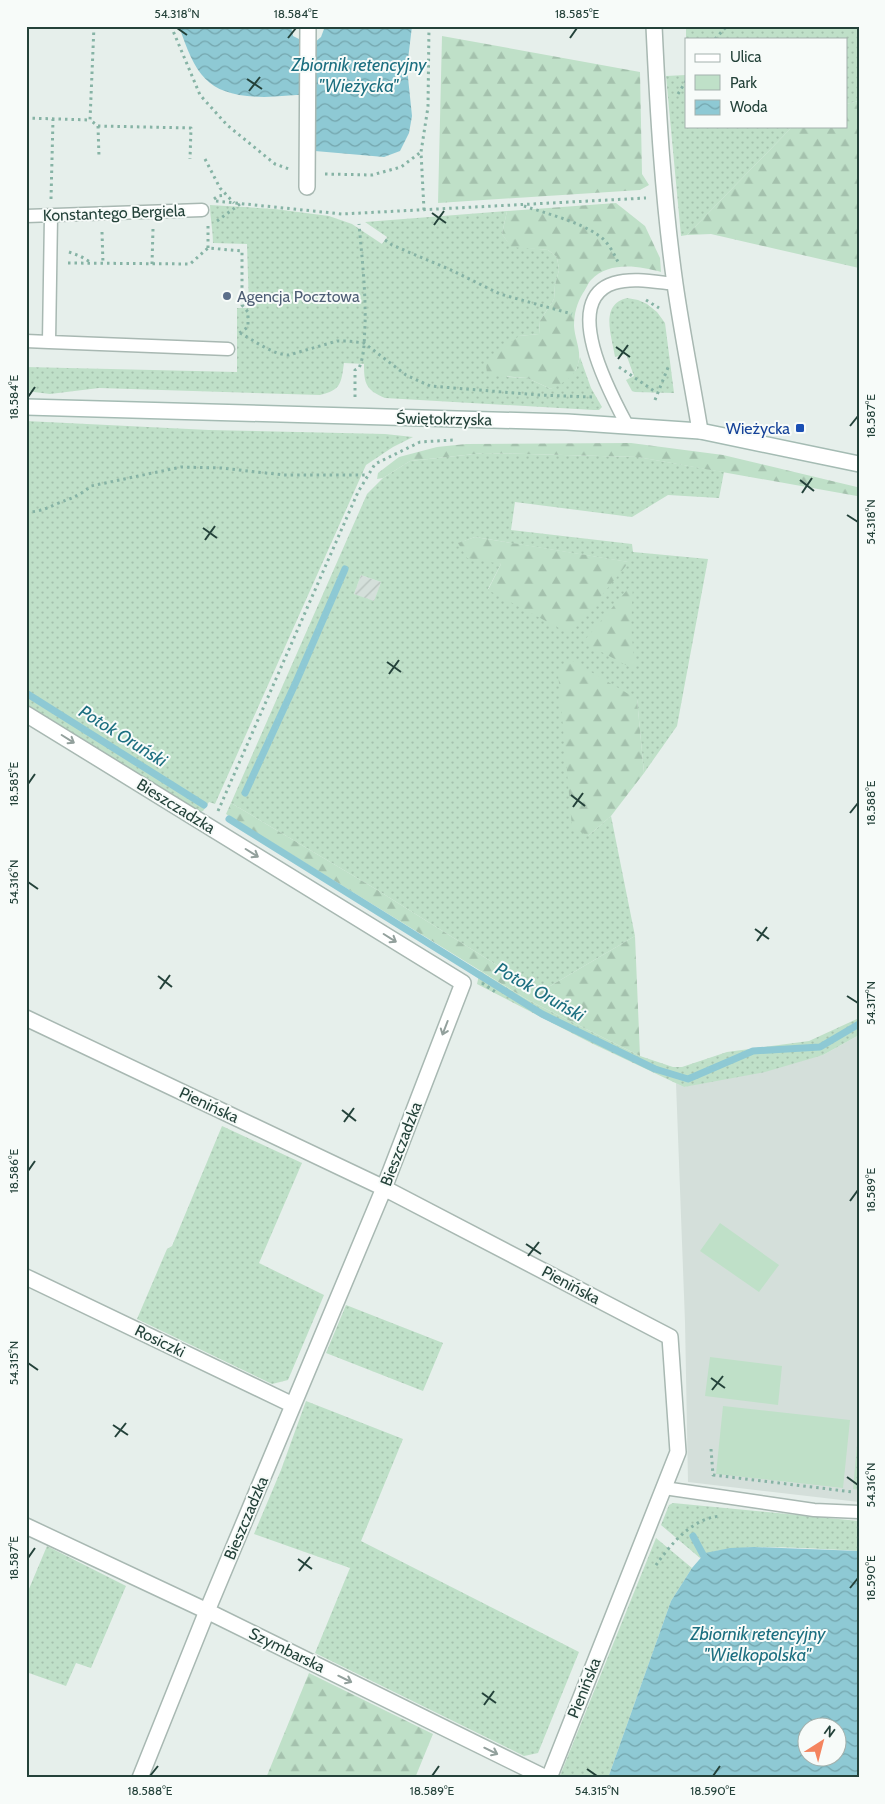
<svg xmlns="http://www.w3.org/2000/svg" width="885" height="1804" font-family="Cabin,sans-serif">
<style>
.built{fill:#d4dfda}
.industrial{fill:url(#industrial-furrows)}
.green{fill:url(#green-dots);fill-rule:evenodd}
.forest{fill:url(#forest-firs)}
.pitch{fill:#bfe0c8}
.water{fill:url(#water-waves);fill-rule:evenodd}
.pier{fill:#e6efeb}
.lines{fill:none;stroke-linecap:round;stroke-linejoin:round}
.stream{stroke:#8ec9d4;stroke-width:7}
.lane-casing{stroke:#a8b8b2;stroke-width:15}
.street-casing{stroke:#a8b8b2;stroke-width:18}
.secondary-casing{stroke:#a4bbb3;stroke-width:18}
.path{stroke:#86b3a5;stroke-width:3;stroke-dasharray:2.5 4;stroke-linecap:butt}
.lane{stroke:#fff;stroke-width:12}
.street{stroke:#fff;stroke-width:15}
.secondary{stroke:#fff;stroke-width:15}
.oneway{stroke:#92a09c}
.ticks{fill:none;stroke:#24423a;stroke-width:2}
.service-dot{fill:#5c6f8a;stroke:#f7fbf9;stroke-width:2}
.transit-dot{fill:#1a4fb4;stroke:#f7fbf9;stroke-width:2}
.labels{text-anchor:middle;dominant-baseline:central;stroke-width:4;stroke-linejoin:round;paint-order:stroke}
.street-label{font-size:16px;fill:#24423a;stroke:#f7fbf9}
.service-label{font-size:16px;fill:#4e5e75;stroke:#f7fbf9;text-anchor:start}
.transit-label{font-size:16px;fill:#164399;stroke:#f7fbf9;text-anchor:end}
.water-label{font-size:18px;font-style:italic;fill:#1c6f80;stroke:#f7fbf9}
.neatline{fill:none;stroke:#24423a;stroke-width:2}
.ticks-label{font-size:12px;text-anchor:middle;fill:#24423a}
</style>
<defs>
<pattern id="industrial-furrows" width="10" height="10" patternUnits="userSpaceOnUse" patternTransform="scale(1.25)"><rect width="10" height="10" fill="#d4dfda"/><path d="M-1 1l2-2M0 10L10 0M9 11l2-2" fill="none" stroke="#b6c1bc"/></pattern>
<pattern id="green-dots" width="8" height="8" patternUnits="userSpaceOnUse" patternTransform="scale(1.25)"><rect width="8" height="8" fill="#bfe0c8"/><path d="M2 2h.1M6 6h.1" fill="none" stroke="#a4c1ad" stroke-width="1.8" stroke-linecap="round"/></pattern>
<pattern id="forest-firs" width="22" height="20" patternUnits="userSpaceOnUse" patternTransform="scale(1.25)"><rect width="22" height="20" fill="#bfe0c8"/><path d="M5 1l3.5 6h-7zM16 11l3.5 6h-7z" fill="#a4c1ad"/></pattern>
<pattern id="water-waves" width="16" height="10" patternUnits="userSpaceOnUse" patternTransform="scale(1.25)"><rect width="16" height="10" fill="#8ec9d4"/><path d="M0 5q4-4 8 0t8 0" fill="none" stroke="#74a5ad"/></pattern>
</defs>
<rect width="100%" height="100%" fill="#e6efeb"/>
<path class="built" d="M 859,1035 L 859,1502 L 688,1482 L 685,1322 L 676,1083 L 684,1087 L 823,1055 Z"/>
<path class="industrial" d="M 361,575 L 381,582 L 374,602 L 354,594 Z"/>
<path class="green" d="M 686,26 L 859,26 L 859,101 L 846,104 L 846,39 L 686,39 Z
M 686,75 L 686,126 L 793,126 L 687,235 L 681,236 L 666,76 Z
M 210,205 L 275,209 L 329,216 L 352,224 L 382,244 L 387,237 L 365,222 L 507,211 L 502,234 L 511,246 L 548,250 L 557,257 L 559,270 L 555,285 L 554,299 L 540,321 L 539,334 L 519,336 L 507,377 L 527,378 L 551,389 L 576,370 L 580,357 L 591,388 L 602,407 L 599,410 L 594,410 L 385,398 C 366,390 364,384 364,364 L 344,363 C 341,384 341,390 320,395 L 99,388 L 50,394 L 26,391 L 26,367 L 237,372 L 237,308 L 249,308 L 247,244 L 213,243 C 213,230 210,218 210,205 Z
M 627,298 L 638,300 L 647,304 L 657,312 L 665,323 L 674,393 L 635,392 L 632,391 L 626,380 L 634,376 L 626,354 L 615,357 C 612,336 599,305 627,298 Z
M 26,421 L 209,430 L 385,434 L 413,437 L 393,447 L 366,465 L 215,804 L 209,802 L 203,811 L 200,812 L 26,704 Z
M 484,453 L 638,457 L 724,472 L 719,498 L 668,495 L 632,517 L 515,502 L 511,530 L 632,544 L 633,552 L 708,559 L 677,726 L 644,773 L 637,699 L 588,836 L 611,816 L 635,936 L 540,992 L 374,888 L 231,803 L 367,494 L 383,478 L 410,461 ZM 475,537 L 628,562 L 488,589 L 501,564 L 459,543 ZM 361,575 L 381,582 L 374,601 L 354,594 Z
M 480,971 L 528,1000 L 640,1056 L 673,1067 L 682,1067 L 727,1052 L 809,1041 L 859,1018 L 859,1035 L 823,1055 L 765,1072 L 684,1087 L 591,1043 L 477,984 Z
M 222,1126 L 302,1163 L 259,1263 L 324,1295 L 288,1380 L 272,1384 L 137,1319 L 167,1249 L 172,1246 Z
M 346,1305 L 443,1343 L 423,1391 L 326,1353 Z
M 306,1401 L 403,1439 L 361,1541 L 579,1652 L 538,1753 L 524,1756 L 315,1653 L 350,1568 L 254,1534 L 281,1470 Z
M 857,1445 L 859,1446 L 859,1490 L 853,1489 Z
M 673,1503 L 859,1521 L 859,1551 C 829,1550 719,1540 700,1558 L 661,1525 L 669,1505 Z
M 656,1538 L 692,1568 L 671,1601 L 608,1778 L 559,1778 Z
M 47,1546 L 126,1586 L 91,1668 L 76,1663 L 66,1686 L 26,1672 L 26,1596 Z"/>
<path class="forest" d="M 442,36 L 640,72 L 642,174 L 649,185 L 640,190 L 438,203 Z
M 859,101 L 859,268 L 711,234 L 687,235 L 793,126 L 846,126 L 846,104 Z
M 616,203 L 645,226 L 660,258 L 661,272 C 639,266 609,261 591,280 C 588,283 586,289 583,293 C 577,303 574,313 574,326 C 575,341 583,353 577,367 C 573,378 561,384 551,389 L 527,378 L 487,375 L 486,362 L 519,336 L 539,334 L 540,321 L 554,299 L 555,285 L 559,270 L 557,257 L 548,250 L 511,247 L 502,234 L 507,211 Z
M 631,443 L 723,455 L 857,487 L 859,492 L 857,496 L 638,457 L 484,453 L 410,461 L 383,478 L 377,479 L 378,473 L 399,457 L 437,447 L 466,444 Z
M 475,537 L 629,562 L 570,634 L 488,590 L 501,564 L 467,558 L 458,543 Z
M 633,583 L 631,627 L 635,670 L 583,642 Z
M 569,659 L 637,699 L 644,773 L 611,816 L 588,836 L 572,827 L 558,672 Z
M 231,803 L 374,888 L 540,992 L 635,936 L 640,1056 L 528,1000 L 226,814 Z
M 309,1673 L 433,1734 L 415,1778 L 266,1778 Z"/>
<path class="pitch" d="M 720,1223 L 779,1265 L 759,1292 L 700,1251 Z
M 710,1357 L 782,1366 L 778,1405 L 705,1396 Z
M 723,1406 L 850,1420 L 843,1488 L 716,1474 Z"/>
<path class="water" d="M 179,26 L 412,26 L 407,68 L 412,116 L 409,133 L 400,151 L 384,157 L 315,151 L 314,95 C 297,94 281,97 264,97 C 208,96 196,77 179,26 Z
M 754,1547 L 859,1551 L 859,1778 L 608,1778 L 671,1601 L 692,1568 L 705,1553 L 730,1548 ZM 808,1726 L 838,1726 L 838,1756 L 808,1756 Z"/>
<path class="pier" d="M 291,26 L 324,26 L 324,29 L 321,37 L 314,43 L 301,40 L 293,36 Z"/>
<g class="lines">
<path class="stream" d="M 26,693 L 204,805
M 245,793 L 296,682 L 345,569
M 229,819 L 542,1014 L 655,1069 L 688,1079 L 753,1051 L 820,1047 L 859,1024
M 693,1536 L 707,1562"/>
<g class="lane-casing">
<path id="lane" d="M 26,216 L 202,210
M 51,216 L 49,342 L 228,349
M 26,341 L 49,342
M 627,425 C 611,395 559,300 614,283 C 633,277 656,282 675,284
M 664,1488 L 814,1510 L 859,1512"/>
</g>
<g class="street-casing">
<path id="street" d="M 654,26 C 658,112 663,199 675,284 C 682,333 692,382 700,431
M 307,187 L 308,26
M 26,714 L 463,983 L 384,1188 L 207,1611 L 140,1778
M 26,1018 L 384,1188 L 670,1337 L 678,1452 L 549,1778
M 26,1277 L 293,1405
M 26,1526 L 207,1611 L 546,1778"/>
</g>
<g class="secondary-casing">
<path id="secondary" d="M 26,407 L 567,422 L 700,431 L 859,464"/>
</g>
<path class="path" d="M 94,26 L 90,120 L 98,126 L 191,128 L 190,159
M 171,26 L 200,95 L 227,125 L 275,164 L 289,169
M 715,39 L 727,26
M 678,94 L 686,81
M 26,118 L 90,120
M 98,126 L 99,157
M 205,159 L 220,188 L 234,203
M 325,174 L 372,175 L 401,167 L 421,152
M 51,199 L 53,119
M 214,199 L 218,196 L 226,195
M 216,201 L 342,214 L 646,198
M 524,206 C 548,214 577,221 598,235 C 608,241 614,254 619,264
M 424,210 L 421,152 L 428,107 L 429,26
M 217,221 L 240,204
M 208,226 L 208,248
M 102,232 L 103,264
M 385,240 L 392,245 L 451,270 L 500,294 L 572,314
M 69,252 L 80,256 L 92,263
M 68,263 L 190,264 L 208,248 L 242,251 L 242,305 L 248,312 L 248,327 L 238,334
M 152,264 L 153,229
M 646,300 L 659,308
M 240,333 C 255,341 273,355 289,355 L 337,341 L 347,341 L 364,343 L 406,375 L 430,386 L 539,395 L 593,397
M 619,367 L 657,393
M 355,397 L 355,370 L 359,368 C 365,354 364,340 365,326 C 366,292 362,258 359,224
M 655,400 L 669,365
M 26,512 C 38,512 46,509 56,504 C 71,498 78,497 91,486 L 181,467 L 221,468 L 284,475 L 368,475
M 218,811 L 358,492 L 375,464 L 420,442 L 453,440
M 482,983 L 497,993
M 711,1449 L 713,1475 L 853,1492
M 656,1565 C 671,1544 692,1518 721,1516"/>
<use href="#lane" class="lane"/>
<use href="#street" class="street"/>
<use href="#secondary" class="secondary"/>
</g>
<defs><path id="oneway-shaft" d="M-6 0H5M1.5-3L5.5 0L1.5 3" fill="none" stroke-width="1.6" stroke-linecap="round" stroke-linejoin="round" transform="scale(1.25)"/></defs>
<g class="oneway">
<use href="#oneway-shaft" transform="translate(68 739) rotate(32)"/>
<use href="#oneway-shaft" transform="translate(252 853) rotate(32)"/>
<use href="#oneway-shaft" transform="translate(390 938) rotate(32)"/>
<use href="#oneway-shaft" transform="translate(445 1028) rotate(111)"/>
<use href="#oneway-shaft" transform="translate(345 1679) rotate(26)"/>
<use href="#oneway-shaft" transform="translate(491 1751) rotate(26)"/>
</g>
<path class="ticks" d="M 177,28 L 187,35M 288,38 L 296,28M 570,38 L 577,28M 247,79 L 262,89M 249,91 L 260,77M 432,213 L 446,223M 434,225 L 444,211M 616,347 L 630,357M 618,359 L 628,345M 28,397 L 35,387M 850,426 L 858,416M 800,480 L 814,491M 802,493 L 812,478M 847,515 L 858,522M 203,528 L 217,538M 205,540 L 215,526M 387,662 L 401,672M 389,674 L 399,660M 28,784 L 35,774M 571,795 L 585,806M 573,807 L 583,793M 850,813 L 858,803M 28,882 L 38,889M 755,929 L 769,939M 757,941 L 767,927M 158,976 L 172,987M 160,989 L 170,975M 847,996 L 858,1003M 342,1110 L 356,1121M 344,1122 L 354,1108M 28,1171 L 35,1161M 850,1201 L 858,1190M 526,1244 L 541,1254M 528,1256 L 539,1242M 28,1363 L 38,1370M 711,1378 L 725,1388M 712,1390 L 723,1376M 113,1425 L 128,1435M 115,1437 L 126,1423M 847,1477 L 858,1485M 28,1558 L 35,1548M 298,1559 L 312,1569M 299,1571 L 310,1557M 850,1588 L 858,1578M 482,1693 L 496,1703M 484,1705 L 494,1691M 587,1769 L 597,1776M 150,1776 L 158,1766M 432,1776 L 439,1766M 713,1776 L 720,1766"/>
<circle class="service-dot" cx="227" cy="296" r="5"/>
<rect class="transit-dot" x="795" y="423" width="10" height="10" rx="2.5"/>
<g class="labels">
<g class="street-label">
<text transform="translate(114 213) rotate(-2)">Konstantego Bergiela</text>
<text transform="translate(444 419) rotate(1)">Świętokrzyska</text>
<text transform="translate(176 806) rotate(32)">Bieszczadzka</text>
<text transform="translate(209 1105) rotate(25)">Pienińska</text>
<text transform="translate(401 1144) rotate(-69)">Bieszczadzka</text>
<text transform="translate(571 1285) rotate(28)">Pienińska</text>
<text transform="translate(160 1341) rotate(26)">Rosiczki</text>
<text transform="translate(246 1518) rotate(-67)">Bieszczadzka</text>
<text transform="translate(287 1650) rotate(26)">Szymbarska</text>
<text transform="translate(584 1688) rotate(-68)">Pienińska</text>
</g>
<g class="service-label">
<text x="237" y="296">Agencja Pocztowa</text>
</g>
<g class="transit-label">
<text x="790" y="428">Wieżycka</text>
</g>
<g class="water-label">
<text x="359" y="65">Zbiornik retencyjny<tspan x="359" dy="21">"Wieżycka"</tspan></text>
<text transform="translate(123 736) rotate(32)">Potok Oruński</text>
<text transform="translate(540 992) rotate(30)">Potok Oruński</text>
<text x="758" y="1634">Zbiornik retencyjny<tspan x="758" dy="21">"Wielkopolska"</tspan></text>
</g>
</g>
<rect width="885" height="1804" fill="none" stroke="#f7fbf9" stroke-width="55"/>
<rect x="685" y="38" width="162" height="90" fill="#f7fbf9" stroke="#a3b1ad"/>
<rect x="695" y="54" width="25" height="8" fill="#ffffff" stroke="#a3b1ad"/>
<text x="730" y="62" font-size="15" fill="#24423a">Ulica</text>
<rect x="695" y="75" width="25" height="15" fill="#bfe0c8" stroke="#a3b1ad"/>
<text x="730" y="88" font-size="15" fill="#24423a">Park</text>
<rect x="695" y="100" width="25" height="15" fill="url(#water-waves)" stroke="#a3b1ad"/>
<text x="730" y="112" font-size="15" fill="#24423a">Woda</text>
<g transform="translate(822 1742) rotate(36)"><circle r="24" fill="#f7fbf9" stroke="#a3b1ad"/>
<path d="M0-4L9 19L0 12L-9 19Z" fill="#f4845f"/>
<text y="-8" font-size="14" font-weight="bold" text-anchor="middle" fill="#24423a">N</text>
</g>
<rect x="28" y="28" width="830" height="1748" class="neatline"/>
<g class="ticks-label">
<text x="177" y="18">54.318°N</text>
<text x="296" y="18">18.584°E</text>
<text x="577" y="18">18.585°E</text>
<text transform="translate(14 397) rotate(-90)" y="4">18.584°E</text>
<text transform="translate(871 416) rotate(-90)" y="4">18.587°E</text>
<text transform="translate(871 522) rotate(-90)" y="4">54.318°N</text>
<text transform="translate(14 784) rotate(-90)" y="4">18.585°E</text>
<text transform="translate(871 803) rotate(-90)" y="4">18.588°E</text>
<text transform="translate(14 882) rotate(-90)" y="4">54.316°N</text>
<text transform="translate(871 1003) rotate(-90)" y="4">54.317°N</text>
<text transform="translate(14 1171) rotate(-90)" y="4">18.586°E</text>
<text transform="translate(871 1190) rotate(-90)" y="4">18.589°E</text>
<text transform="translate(14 1363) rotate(-90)" y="4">54.315°N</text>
<text transform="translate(871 1485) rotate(-90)" y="4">54.316°N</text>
<text transform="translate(14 1558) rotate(-90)" y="4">18.587°E</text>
<text transform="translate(871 1578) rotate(-90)" y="4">18.590°E</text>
<text x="150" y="1795">18.588°E</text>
<text x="432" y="1795">18.589°E</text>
<text x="597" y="1795">54.315°N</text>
<text x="713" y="1795">18.590°E</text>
</g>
</svg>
